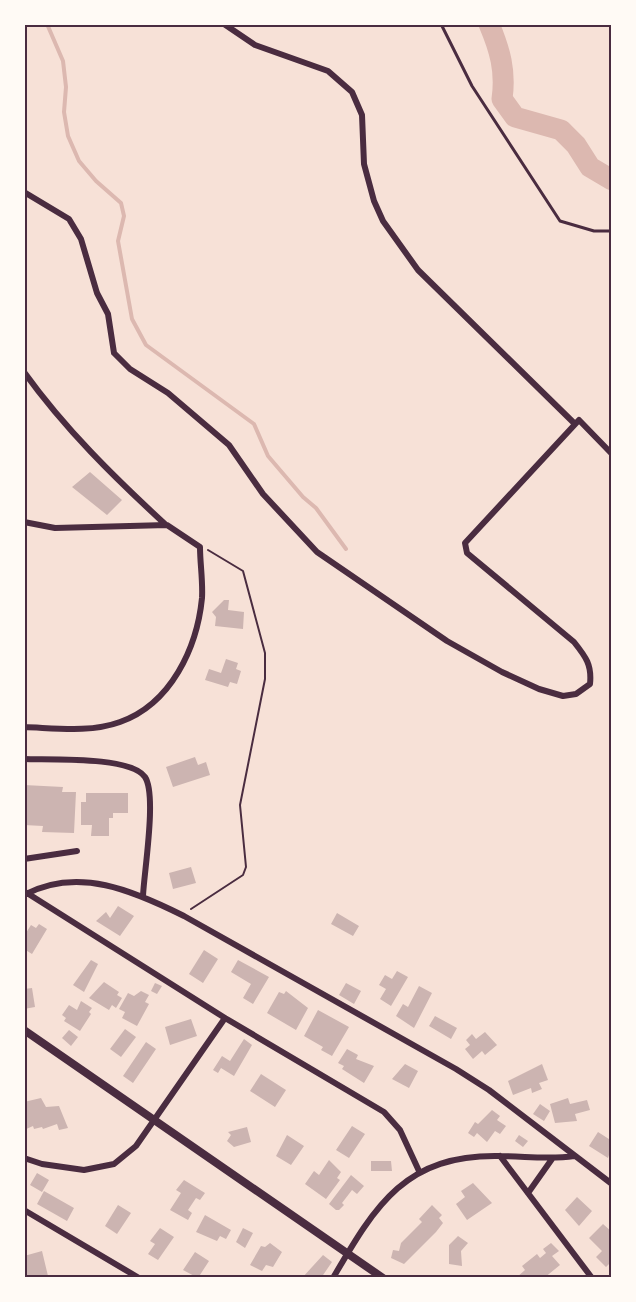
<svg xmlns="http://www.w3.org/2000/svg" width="636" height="1302" font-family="'Exo 2',sans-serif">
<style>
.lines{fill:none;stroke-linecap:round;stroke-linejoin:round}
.stream{stroke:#dcb8b0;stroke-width:4}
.river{stroke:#dcb8b0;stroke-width:21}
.building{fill:#ccb4b1}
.path{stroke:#4a2c40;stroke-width:2}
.service{stroke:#4a2c40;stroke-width:3}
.minor{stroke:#4a2c40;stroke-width:6}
.tertiary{stroke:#4a2c40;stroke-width:8}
.neatline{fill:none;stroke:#4a2c40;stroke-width:2}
</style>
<rect width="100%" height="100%" fill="#f7e1d7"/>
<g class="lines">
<path class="stream" d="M 47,24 L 63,61 L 66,87 L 64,112 L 68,136 L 79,161 L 96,181 L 121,203 L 124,216 L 118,241 L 132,319 L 146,345 L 254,424 L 268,456 L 303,497 L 316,508 L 346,549"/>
<path class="river" d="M 489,24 C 500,50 506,71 502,99 L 515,117 L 561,130 L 576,145 L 590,167 L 612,180"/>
</g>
<path class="building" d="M 90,472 L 122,500 L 107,515 L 72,487 Z
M 224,600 L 229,600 L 228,610 L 244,612 L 243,629 L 215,626 L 216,617 L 212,612 Z
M 226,659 L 238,663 L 236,669 L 241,671 L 237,684 L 230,682 L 228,687 L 205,680 L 209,669 L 221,673 Z
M 195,757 L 198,765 L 206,762 L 210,775 L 173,787 L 166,767 Z
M 24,785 L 63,787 L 62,792 L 76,792 L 74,833 L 42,832 L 43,826 L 24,825 Z
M 86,793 L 128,793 L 128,813 L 113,813 L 113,818 L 109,818 L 109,836 L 91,836 L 92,825 L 81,825 L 81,802 L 86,802 Z
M 191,867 L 196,883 L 173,889 L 169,873 Z
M 118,906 L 134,916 L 120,936 L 96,921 L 106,912 L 110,918 Z
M 337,913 L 359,926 L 353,936 L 331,924 Z
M 39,924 L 47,929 L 32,954 L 24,949 L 24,936 L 31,925 L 36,928 Z
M 204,950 L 218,959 L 203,983 L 189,974 Z
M 91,960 L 98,964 L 84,992 L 73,985 Z
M 238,960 L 269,977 L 253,1004 L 243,998 L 251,984 L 231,972 Z
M 397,971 L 408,977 L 391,1006 L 380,999 L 386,989 L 379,985 L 385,975 L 392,979 Z
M 104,982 L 119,992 L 117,995 L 122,998 L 116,1008 L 112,1005 L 109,1010 L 89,998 Z
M 155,983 L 162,986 L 157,994 L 151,991 Z
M 346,983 L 361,991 L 354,1004 L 339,995 Z
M 419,986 L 432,993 L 414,1028 L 396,1016 L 403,1004 L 408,1007 Z
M 32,988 L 35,1007 L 24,1009 L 24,989 Z
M 141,991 L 149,995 L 145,1002 L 149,1004 L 137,1026 L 122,1018 L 125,1012 L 119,1009 L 128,993 L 134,996 Z
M 286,991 L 308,1008 L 296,1030 L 267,1013 L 279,992 L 284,994 Z
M 81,1001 L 92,1008 L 89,1012 L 91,1014 L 80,1031 L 64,1021 L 66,1018 L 62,1015 L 69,1005 L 77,1010 Z
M 318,1010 L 349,1027 L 332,1056 L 321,1050 L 323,1047 L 304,1036 Z
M 435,1016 L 457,1028 L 451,1039 L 429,1026 Z
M 191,1019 L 197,1036 L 170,1045 L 165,1027 Z
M 125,1029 L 136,1037 L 121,1057 L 110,1049 Z
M 69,1030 L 78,1037 L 71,1046 L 62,1038 Z
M 485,1032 L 497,1045 L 485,1055 L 482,1051 L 473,1059 L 465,1049 L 470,1045 L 466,1040 L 472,1034 L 476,1039 Z
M 244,1039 L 252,1045 L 234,1076 L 221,1068 L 218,1073 L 213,1070 L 222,1056 L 230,1061 Z
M 146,1042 L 156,1049 L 133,1083 L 123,1076 Z
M 347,1049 L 358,1055 L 356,1059 L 374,1066 L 364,1083 L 342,1069 L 344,1066 L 338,1063 Z
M 405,1064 L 418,1071 L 409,1088 L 392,1079 Z
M 542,1064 L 548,1080 L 539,1083 L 542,1089 L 532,1093 L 531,1088 L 513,1095 L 508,1081 Z
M 261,1074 L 286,1090 L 275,1107 L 250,1091 Z
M 41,1098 L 46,1107 L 59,1106 L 68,1128 L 59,1130 L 57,1124 L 43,1129 L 42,1127 L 34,1129 L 33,1126 L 24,1130 L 24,1102 Z
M 568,1098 L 570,1104 L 587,1100 L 590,1110 L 575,1114 L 577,1121 L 555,1123 L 550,1104 Z
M 540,1104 L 550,1111 L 544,1121 L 533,1114 Z
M 492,1110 L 500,1116 L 497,1120 L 506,1126 L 500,1134 L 495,1131 L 487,1142 L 477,1133 L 474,1137 L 468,1133 L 475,1122 L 478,1124 Z
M 352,1126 L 365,1134 L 349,1158 L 336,1150 Z
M 247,1127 L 251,1142 L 234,1147 L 227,1141 L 231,1135 L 228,1132 Z
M 598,1132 L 612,1141 L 612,1157 L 609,1155 L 608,1158 L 589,1146 Z
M 287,1135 L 304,1146 L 291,1165 L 276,1156 Z
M 519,1135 L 528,1141 L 523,1147 L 515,1141 Z
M 329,1160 L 341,1172 L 337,1178 L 340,1180 L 326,1199 L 305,1184 L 314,1171 L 319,1175 Z
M 371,1161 L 391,1161 L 392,1171 L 371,1171 Z
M 37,1173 L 49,1180 L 42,1192 L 30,1185 Z
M 351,1175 L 364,1186 L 357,1194 L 352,1190 L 342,1203 L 344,1205 L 339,1210 L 336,1210 L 329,1204 Z
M 184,1180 L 205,1193 L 200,1200 L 196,1198 L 188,1210 L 192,1213 L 188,1220 L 170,1210 L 181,1193 L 176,1190 Z
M 473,1183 L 492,1203 L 467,1220 L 456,1204 L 465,1197 L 461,1191 Z
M 44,1191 L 74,1208 L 67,1221 L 37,1204 Z
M 577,1197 L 592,1211 L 579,1226 L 565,1210 Z
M 118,1205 L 131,1213 L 117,1234 L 105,1226 Z
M 432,1205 L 442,1215 L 439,1218 L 443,1223 L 436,1232 L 404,1264 L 391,1258 L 393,1250 L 399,1251 L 401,1243 L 422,1222 L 419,1219 Z
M 205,1215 L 231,1230 L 226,1239 L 220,1236 L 217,1241 L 196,1232 Z
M 603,1224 L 612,1232 L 612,1261 L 606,1267 L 596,1257 L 602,1251 L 589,1238 Z
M 160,1228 L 174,1237 L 158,1260 L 148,1254 L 155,1244 L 150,1241 Z
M 243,1228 L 253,1233 L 245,1248 L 236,1242 Z
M 458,1236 L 468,1243 L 461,1251 L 462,1266 L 449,1264 L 449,1245 Z
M 270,1243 L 282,1252 L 273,1267 L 266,1265 L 262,1271 L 250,1265 L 261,1246 L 265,1247 Z
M 551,1243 L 559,1251 L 552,1256 L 560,1265 L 544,1278 L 516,1278 L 525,1270 L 522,1266 L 537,1254 L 540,1258 L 546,1253 L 543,1249 Z
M 42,1251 L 48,1276 L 27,1278 L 24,1256 Z
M 195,1252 L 209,1261 L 198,1278 L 183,1270 Z
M 323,1255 L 332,1262 L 321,1278 L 302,1278 Z"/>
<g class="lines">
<path class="path" d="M 191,909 L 243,875 L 246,867 L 240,805 L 265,679 L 265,653 L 243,571 L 208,550"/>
<path class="service" d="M 441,24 L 472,86 L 560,221 L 594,231 L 612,231"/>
<path class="minor" d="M 224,24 L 255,45 L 328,71 L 352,92 L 362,115 L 364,164 L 374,201 L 383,221 L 418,270 L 575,424
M 24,192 L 69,219 L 81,239 L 97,293 L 108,314 L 114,353 L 130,369 L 168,393 L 229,445 L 263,494 L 317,552 L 447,641 L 502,672 L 539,689 L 563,696 L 576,694 L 590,684 C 592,665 586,657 574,642 L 467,553 L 465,543 L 579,420 L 612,454
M 24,372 C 65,429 114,477 166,525
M 24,522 L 55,528 L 167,525 L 200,547 C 200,563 203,581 202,598 C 197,648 171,704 120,722 C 90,733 55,728 24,727
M 24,759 C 50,760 130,756 145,777 C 157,795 144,872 143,896
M 24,859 L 77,851
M 27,893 L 225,1018 L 384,1112 L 400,1130 L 419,1171
M 24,895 C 78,866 134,891 184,916 L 456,1069 L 489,1090 L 612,1184
M 500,1156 L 592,1278
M 24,1158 L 42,1164 L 84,1170 L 114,1164 L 136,1146 L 225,1018
M 528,1193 L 552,1159
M 24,1210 L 139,1278
M 333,1278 C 376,1204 406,1154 500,1156 C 525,1156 549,1160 574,1156"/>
<path class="tertiary" d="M 24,1030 L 383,1278"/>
</g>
<rect width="636" height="1302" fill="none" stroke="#fffaf5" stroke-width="51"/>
<rect x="26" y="26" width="584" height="1250" class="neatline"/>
</svg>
